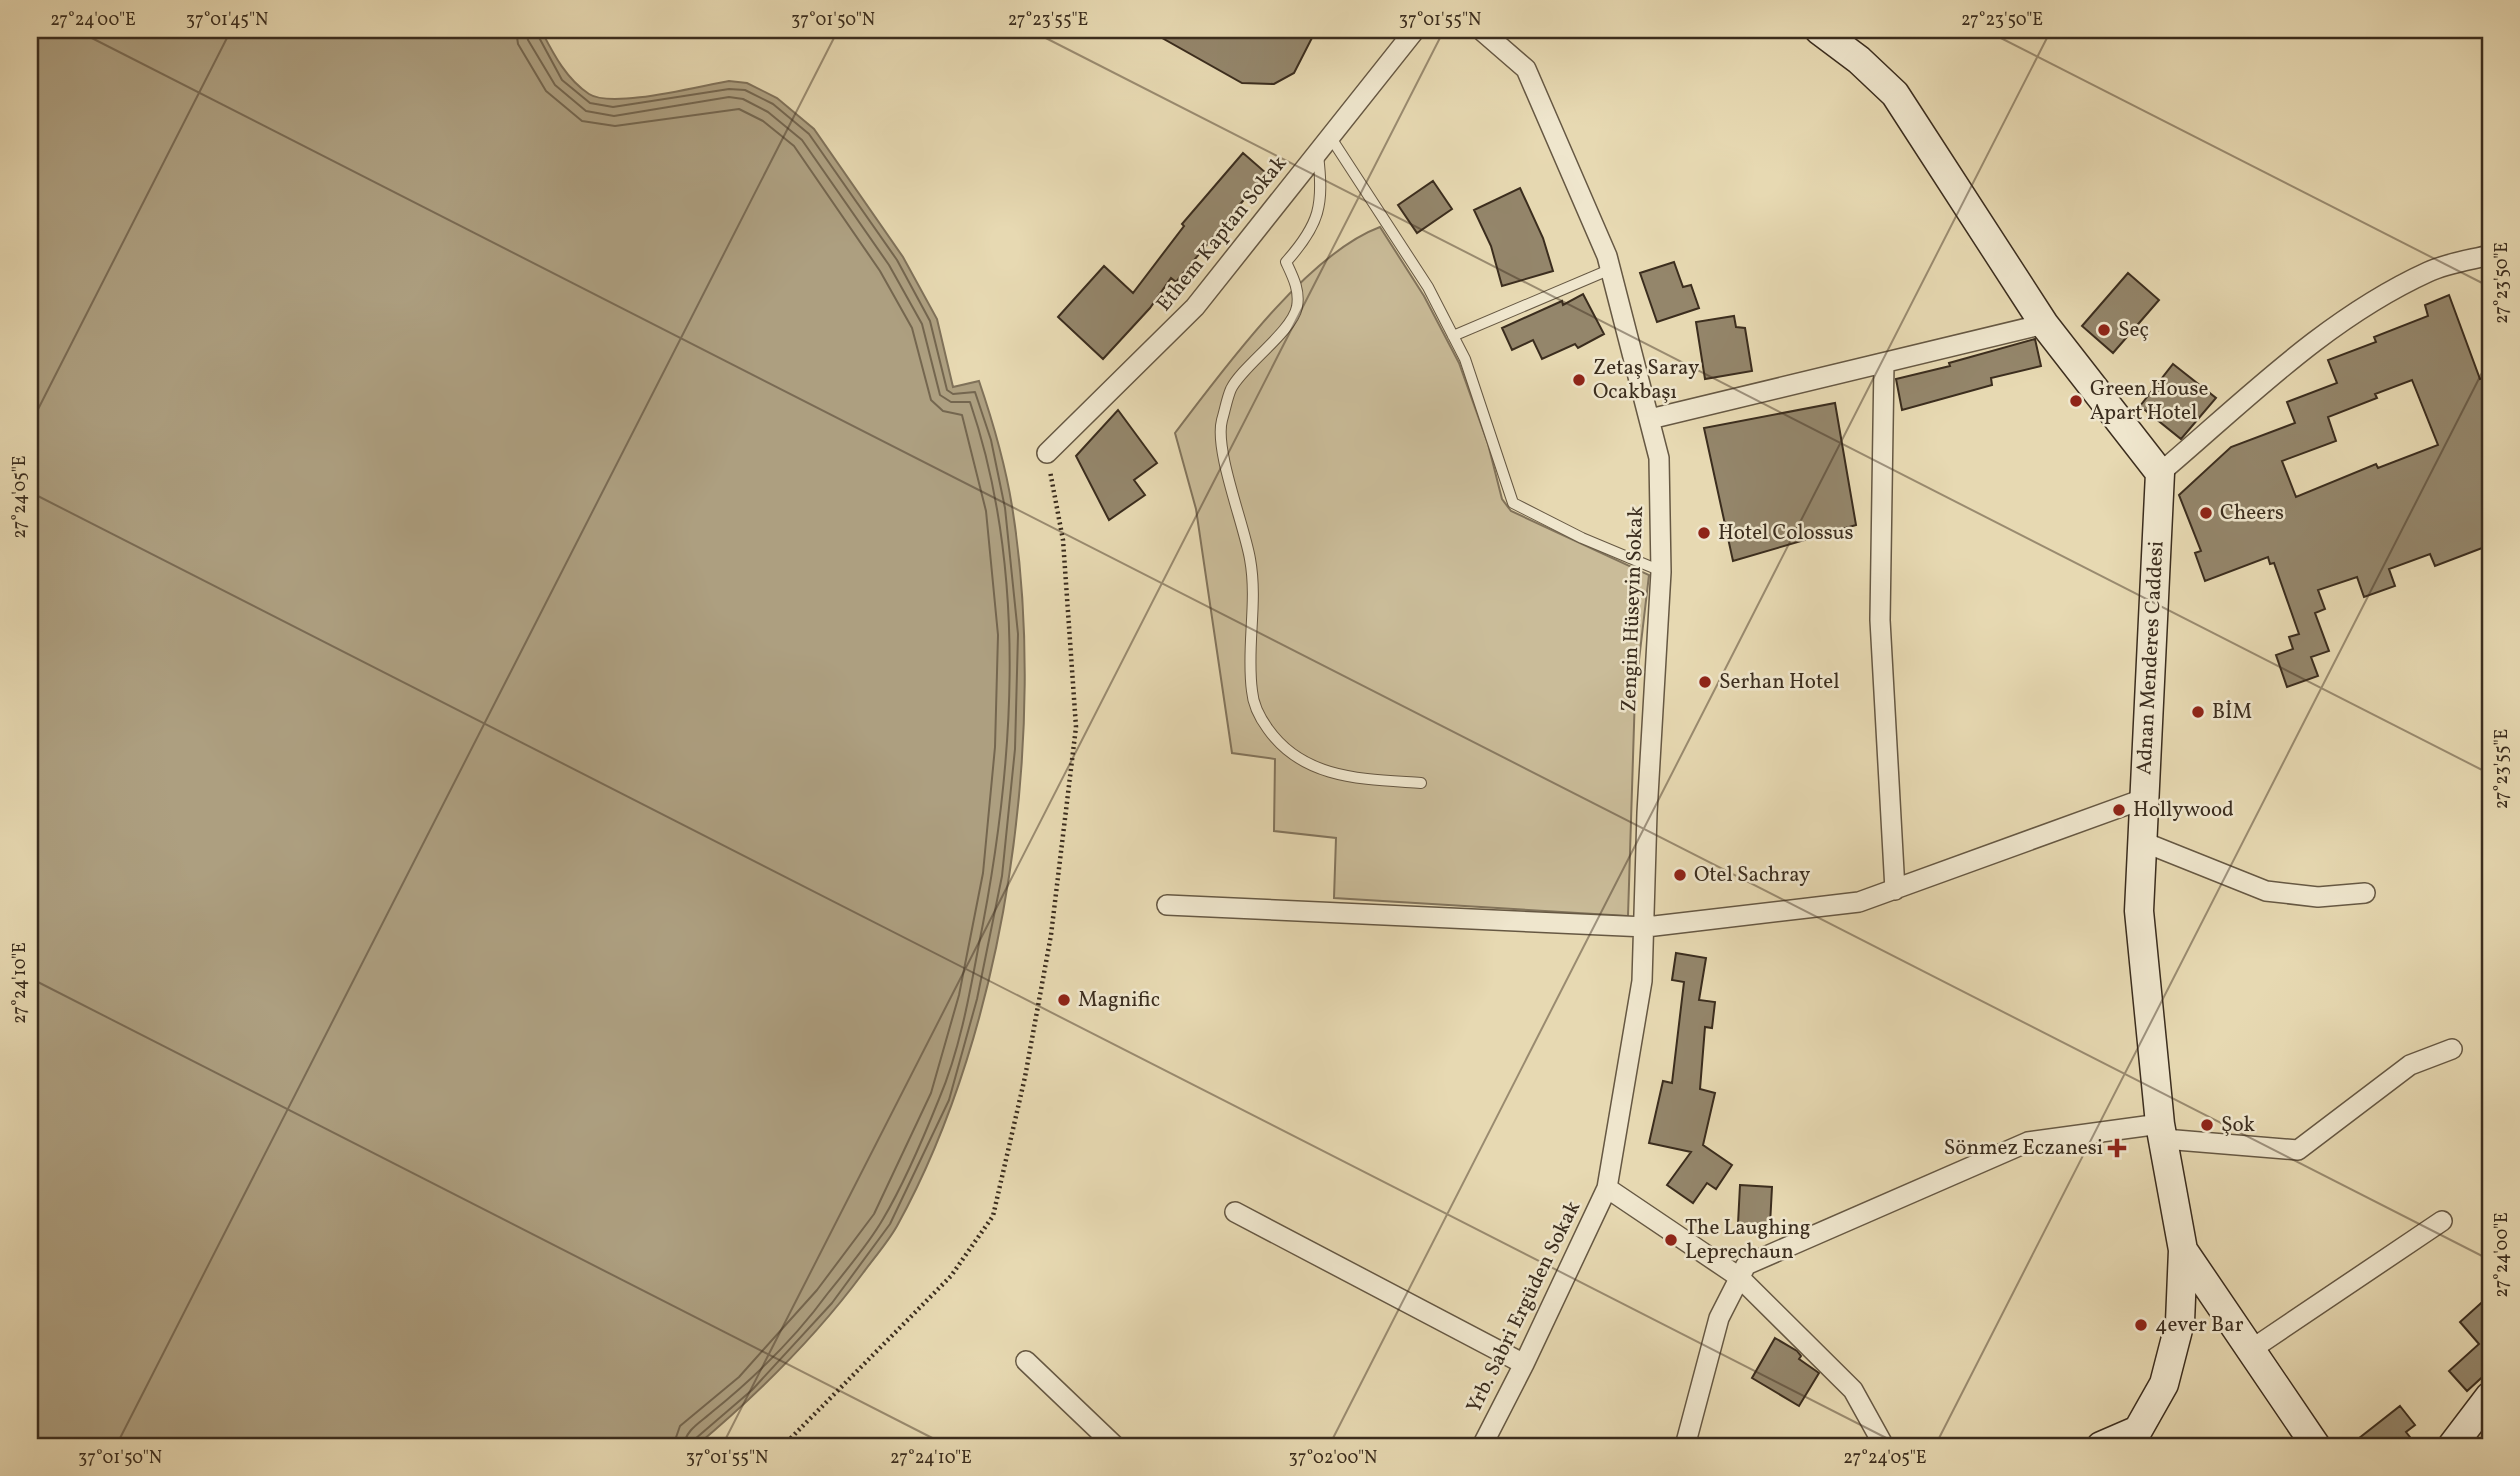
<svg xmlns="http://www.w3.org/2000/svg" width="2520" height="1476" font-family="Vollkorn,serif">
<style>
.green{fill:#cabc99;stroke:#82745c;stroke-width:2}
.water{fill:#ad9f80;stroke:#7f7159;stroke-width:2}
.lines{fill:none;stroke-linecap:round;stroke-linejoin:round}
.shore{stroke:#74664f;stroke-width:2}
.building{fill:#94866b;stroke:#3b2d1e;stroke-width:2;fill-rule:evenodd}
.lane-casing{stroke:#665843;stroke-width:12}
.street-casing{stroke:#665843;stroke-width:22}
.secondary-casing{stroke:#3b2d1e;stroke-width:31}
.path{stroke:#3b2d1e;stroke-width:4.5;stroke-dasharray:2 3.5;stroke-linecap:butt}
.lane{stroke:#efe6cd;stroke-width:10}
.street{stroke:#efe6cd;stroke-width:19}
.secondary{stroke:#efe6cd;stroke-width:28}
.ticks{fill:none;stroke:#3b2d1e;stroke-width:2;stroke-opacity:0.45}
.poi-dot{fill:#8f2418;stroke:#efe6cd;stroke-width:2.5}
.labels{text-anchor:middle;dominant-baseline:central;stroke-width:5;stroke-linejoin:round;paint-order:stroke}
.street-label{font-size:21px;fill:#3b2d1e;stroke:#efe6cd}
.poi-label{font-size:21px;fill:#3b2d1e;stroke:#efe6cd;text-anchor:start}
.neatline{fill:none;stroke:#3b2d1e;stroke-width:2.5}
.ticks-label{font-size:18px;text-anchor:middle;fill:#3b2d1e}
</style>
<rect width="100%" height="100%" fill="#e7d9b2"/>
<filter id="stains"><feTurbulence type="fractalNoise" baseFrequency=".00286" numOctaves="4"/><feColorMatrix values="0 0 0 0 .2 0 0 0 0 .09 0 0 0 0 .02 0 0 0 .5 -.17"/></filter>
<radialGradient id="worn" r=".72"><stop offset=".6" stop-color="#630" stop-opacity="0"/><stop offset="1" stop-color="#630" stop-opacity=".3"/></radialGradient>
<path class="green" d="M 1380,227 L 1424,296 L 1459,363 L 1488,444 L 1502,499 L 1511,511 L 1649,575 L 1635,694 L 1628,916 L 1334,898 L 1336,838 L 1274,831 L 1275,759 L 1232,753 L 1196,509 L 1175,433 C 1223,370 1307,254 1380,227 Z"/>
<path class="water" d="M 30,30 L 541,30 C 553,53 566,79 589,94 C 612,109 699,86 729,81 L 747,83 L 777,98 L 814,129 L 903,257 L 937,319 L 953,387 L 979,381 C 993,422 1005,463 1012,506 C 1048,729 1007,1027 897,1226 C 888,1242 874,1258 863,1273 C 815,1338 758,1394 696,1446 L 30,1446 Z"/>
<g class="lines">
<path class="shore" d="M 516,30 L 518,44 L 546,91 L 582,121 L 615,126 L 739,109 L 763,121 L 794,146 L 880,271 L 912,328 L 931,400 L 943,411 L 962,415 L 986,511 L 998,635 L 995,747 L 983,873 L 959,995 L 931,1093 L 874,1214 L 817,1290 L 739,1377 L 680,1426 L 673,1446
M 526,30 L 528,40 L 555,85 L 586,111 L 614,116 L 729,97 L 743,99 L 768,112 L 802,140 L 889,265 L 922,324 L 940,395 L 951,402 L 970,402 C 1029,576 1014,772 978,949 C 969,998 959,1052 939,1099 C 923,1139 905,1182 883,1219 C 868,1245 847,1269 828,1293 C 796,1337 754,1378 712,1412 C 701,1422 685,1430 684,1446
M 535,30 L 562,80 L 590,103 L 613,107 L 729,89 L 745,90 L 773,104 L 809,134 L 897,260 L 930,321 L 947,390 L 953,394 L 975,392 L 991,440 L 1005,508 L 1018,634 L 1015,749 L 1002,876 L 977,999 L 949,1100 L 890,1224 L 832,1303 L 752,1390 L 695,1439 L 693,1446"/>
</g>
<path class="building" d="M 1148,30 L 1316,30 L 1294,73 L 1274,84 L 1242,83 Z
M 1243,153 L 1266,173 L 1176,282 L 1171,278 L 1150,308 L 1103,359 L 1058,317 L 1104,266 L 1133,293 L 1184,226 L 1182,224 Z
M 1433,181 L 1452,209 L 1417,233 L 1398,205 Z
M 1520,188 L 1543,238 L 1553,271 L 1502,286 L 1491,246 L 1474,210 Z
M 1674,262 L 1683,287 L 1691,285 L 1699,308 L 1657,322 L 1640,273 Z
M 2128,273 L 2159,300 L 2113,353 L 2082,326 Z
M 1583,294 L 1604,334 L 1578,348 L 1575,344 L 1542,359 L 1533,340 L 1512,350 L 1502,328 L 1562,301 L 1563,305 Z
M 2449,295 L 2480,379 L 2490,376 L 2490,545 L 2435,566 L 2430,554 L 2389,569 L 2395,586 L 2364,597 L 2357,577 L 2318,590 L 2325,609 L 2315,613 L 2329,651 L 2311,657 L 2318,676 L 2287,687 L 2276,655 L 2293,649 L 2289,637 L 2299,634 L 2274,563 L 2270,564 L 2268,557 L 2205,581 L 2195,553 L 2201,551 L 2179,495 L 2231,447 L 2295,423 L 2287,402 L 2337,383 L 2328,360 L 2376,342 L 2374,337 L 2428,316 L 2425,305 ZM 2412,380 L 2438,445 L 2378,468 L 2376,464 L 2296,497 L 2282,461 L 2336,441 L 2328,417 L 2377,398 L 2375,394 Z
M 1734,316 L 1736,327 L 1745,328 L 1752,371 L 1705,379 L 1696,322 Z
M 2035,339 L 2041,366 L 1991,378 L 1992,385 L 1902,410 L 1896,379 L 1950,366 L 1949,363 Z
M 2173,364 L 2216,398 L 2181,439 L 2140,406 Z
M 1835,403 L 1856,525 L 1733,561 L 1704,428 Z
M 1118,410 L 1157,463 L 1134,480 L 1145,495 L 1109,520 L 1076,456 Z
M 1676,953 L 1706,958 L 1699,1000 L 1715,1002 L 1712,1028 L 1705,1027 L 1700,1089 L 1715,1093 L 1703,1145 L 1732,1165 L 1716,1189 L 1707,1183 L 1693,1203 L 1667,1185 L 1691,1152 L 1649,1143 L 1663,1081 L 1672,1083 L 1684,982 L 1672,980 Z
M 1740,1185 L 1772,1187 L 1770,1225 L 1738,1224 Z
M 2490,1295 L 2490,1370 L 2467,1391 L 2449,1371 L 2479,1344 L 2460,1322 Z
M 1775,1338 L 1797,1351 L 1801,1356 L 1799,1359 L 1819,1373 L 1799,1406 L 1752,1378 Z
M 2400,1406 L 2415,1425 L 2406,1432 L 2417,1446 L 2349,1446 Z"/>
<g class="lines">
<g class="lane-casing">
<path id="lane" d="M 1331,138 L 1428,287 L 1465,359 L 1513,503 L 1582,538 L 1661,571
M 1318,155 C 1324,205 1320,224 1286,262 C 1293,277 1300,290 1297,307 C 1292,332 1242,366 1231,389 C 1227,398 1225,410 1222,420 C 1214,450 1244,524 1250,559 C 1258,603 1246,647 1252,691 C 1253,704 1260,718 1268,729 C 1304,780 1364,779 1421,783
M 1453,336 L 1611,269"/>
</g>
<g class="street-casing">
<path id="street" d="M 1481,30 L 1526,69 L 1607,256 L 1659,458 L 1661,572 L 1647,813 L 1642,981 L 1607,1188 L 1524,1364 L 1482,1446
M 1884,363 L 1880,620 L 1895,890
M 1650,419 L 2044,324
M 1047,453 L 1195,307 L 1415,30
M 2160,473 C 2245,401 2325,319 2428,272 C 2447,263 2470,260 2490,255
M 2141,841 L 2266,891 L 2318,897 L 2365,893
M 1167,905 L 1646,927 L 1859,902 L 2143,799
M 2164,1139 L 2298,1150 L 2410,1065 L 2452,1049
M 1607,1188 L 1739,1277 L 1853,1390 L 1884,1446
M 1235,1212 L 1524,1364
M 2249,1351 L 2442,1221
M 1026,1361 L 1115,1446
M 1685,1446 L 1719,1318 L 1746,1265 L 2028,1142 L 2160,1124"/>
</g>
<g class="secondary-casing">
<path id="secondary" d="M 1819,30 L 1859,60 L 1895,94 L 2044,324 L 2160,473 L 2139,911 L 2160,1124 L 2183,1250 L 2316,1446
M 2101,1446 L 2138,1430 L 2164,1384 L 2180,1322 L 2183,1250
M 2452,1446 L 2490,1396"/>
</g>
<path class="path" d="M 783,1446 L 951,1276 L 993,1216 L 1025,1077 L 1051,935 L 1076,727 L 1063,540 L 1050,471"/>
<use href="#lane" class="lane"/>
<use href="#street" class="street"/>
<use href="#secondary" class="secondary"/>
</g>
<path class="ticks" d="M 76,30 L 2490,1260M 1030,30 L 2490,774M 1985,30 L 2490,287M 30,425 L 231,30M 30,492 L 1902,1446M 30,978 L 948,1446M 116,1446 L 838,30M 722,1446 L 1444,30M 1329,1446 L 2051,30M 1935,1446 L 2490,357"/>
<g class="poi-dot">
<circle cx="2104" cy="330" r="7"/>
<circle cx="1579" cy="380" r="7"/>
<circle cx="2076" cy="401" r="7"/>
<circle cx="2206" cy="513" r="7"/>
<circle cx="1704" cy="533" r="7"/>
<circle cx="1705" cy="682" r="7"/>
<circle cx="2198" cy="712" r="7"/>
<circle cx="2119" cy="810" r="7"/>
<circle cx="1680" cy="875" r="7"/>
<circle cx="1064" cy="1000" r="7"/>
<circle cx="2207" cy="1125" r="7"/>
<path d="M2113.5 1137.5h7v7h7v7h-7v7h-7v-7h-7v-7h7z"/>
<circle cx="1671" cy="1240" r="7"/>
<circle cx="2141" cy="1325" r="7"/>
</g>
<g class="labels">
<g class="street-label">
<text transform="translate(1222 234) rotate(-51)">Ethem Kaptan Sokak</text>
<text transform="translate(1633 609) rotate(-88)">Zengin Hüseyin Sokak</text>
<text transform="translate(2151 658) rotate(-87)">Adnan Menderes Caddesi</text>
<text transform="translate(1524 1307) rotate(-64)">Yrb. Sabri Ergüden Sokak</text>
</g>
<g class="poi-label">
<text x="2118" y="330">Seç</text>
<text x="1593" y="368">Zetaş Saray<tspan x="1593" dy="24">Ocakbaşı</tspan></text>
<text x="2090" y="389">Green House<tspan x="2090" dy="24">Apart Hotel</tspan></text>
<text x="2220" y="513">Cheers</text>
<text x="1718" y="533">Hotel Colossus</text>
<text x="1719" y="682">Serhan Hotel</text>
<text x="2212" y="712">BİM</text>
<text x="2133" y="810">Hollywood</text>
<text x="1694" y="875">Otel Sachray</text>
<text x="1078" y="1000">Magnific</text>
<text x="2221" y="1125">Şok</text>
<text x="2103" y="1148" text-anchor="end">Sönmez Eczanesi</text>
<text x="1685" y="1228">The Laughing<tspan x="1685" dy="24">Leprechaun</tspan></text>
<text x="2155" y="1325">4ever Bar</text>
</g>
</g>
<rect width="2520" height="1476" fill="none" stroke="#e7d9b2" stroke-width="77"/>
<rect x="38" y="38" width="2444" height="1400" class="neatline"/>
<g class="ticks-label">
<text x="93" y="25">27°24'00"E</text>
<text x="227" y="25">37°01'45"N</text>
<text x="833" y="25">37°01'50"N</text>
<text x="1048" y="25">27°23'55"E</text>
<text x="1440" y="25">37°01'55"N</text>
<text x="2002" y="25">27°23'50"E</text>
<text transform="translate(2501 283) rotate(-90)" y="6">27°23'50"E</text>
<text transform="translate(19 497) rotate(-90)" y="6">27°24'05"E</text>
<text transform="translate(2501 769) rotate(-90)" y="6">27°23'55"E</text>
<text transform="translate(19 983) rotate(-90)" y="6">27°24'10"E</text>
<text transform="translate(2501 1255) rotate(-90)" y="6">27°24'00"E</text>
<text x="120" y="1463">37°01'50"N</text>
<text x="727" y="1463">37°01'55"N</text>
<text x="931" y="1463">27°24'10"E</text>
<text x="1333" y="1463">37°02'00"N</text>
<text x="1885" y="1463">27°24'05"E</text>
</g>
<rect width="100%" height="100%" filter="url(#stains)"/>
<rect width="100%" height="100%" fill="url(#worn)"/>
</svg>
